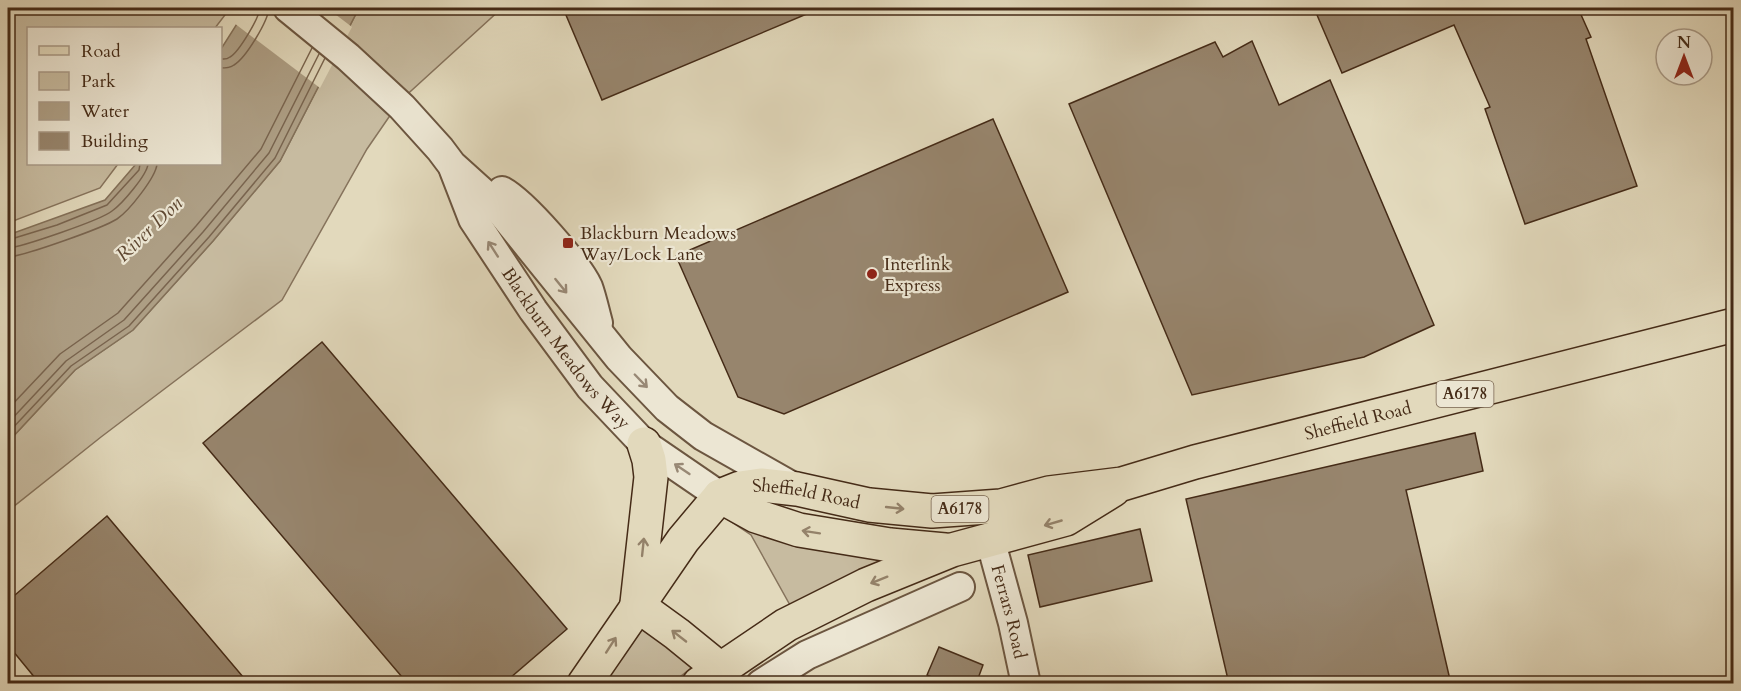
<svg xmlns="http://www.w3.org/2000/svg" width="1741" height="691" font-family="Cardo,serif">
<style>
.green{fill:#c7bba0;stroke:#86735c;stroke-width:1.5}
.water{fill:#ad9e84;stroke:#837058;stroke-width:1.5}
.pier{fill:#e2d9bc}
.lines{fill:none;stroke-linecap:round;stroke-linejoin:round}
.shore{stroke:#79644e;stroke-width:1.5}
.building{fill:#97856d;stroke:#452b17;stroke-width:1.5}
.minor-casing{stroke:#6c5640;stroke-width:32}
.major-casing{stroke:#452b17;stroke-width:36}
.minor{stroke:#ece6d3;stroke-width:28}
.major{stroke:#e2d9bc;stroke-width:33}
.oneway{stroke:#988875}
.oneway2{stroke:#94826a}
.poi-dot{fill:#8f2418;stroke:#ece6d3;stroke-width:2}
.labels{text-anchor:middle;dominant-baseline:central;stroke-width:4.5;stroke-linejoin:round;paint-order:stroke}
.shield{fill:#ece6d3;stroke:#77634f;stroke-width:1.5}
.shield-label{font-size:16px;font-weight:bold;fill:#452b17}
.poi-label{font-size:18px;fill:#452b17;stroke:#ece6d3;text-anchor:start}
.street-label{font-size:18px;fill:#452b17;stroke:#ece6d3}
.water-label{font-size:20px;font-style:italic;fill:#5f4832;stroke:#ece6d3}
</style>
<rect width="100%" height="100%" fill="#e2d9bc"/>
<filter id="stains"><feTurbulence type="fractalNoise" baseFrequency=".00333" numOctaves="4"/><feColorMatrix values="0 0 0 0 .2 0 0 0 0 .09 0 0 0 0 .02 0 0 0 .5 -.17"/></filter>
<radialGradient id="worn" r=".72"><stop offset=".6" stop-color="#630" stop-opacity="0"/><stop offset="1" stop-color="#630" stop-opacity=".3"/></radialGradient>
<path class="green" d="M 8,8 L 227,8 L 225,15 L 215,28 L 28,28 L 28,164 L 118,164 L 100,188 L 8,223 Z
M 359,8 L 502,8 L 400,101 L 367,149 L 282,300 L 101,437 L 8,511 L 8,442 L 75,370 L 133,330 L 213,241 L 280,161 Z
M 724,517 L 895,557 L 790,605 L 751,535 Z
M 641,629 L 695,665 L 672,683 L 601,684 Z"/>
<path class="water" d="M 247,8 L 359,8 L 280,161 L 213,241 L 133,330 L 75,370 L 8,442 L 8,235 L 105,200 L 136,164 L 220,164 L 221,49 Z"/>
<path class="pier" d="M 244,8 L 327,8 L 352,27 L 320,88 L 234,23 Z"/>
<g class="lines">
<path class="shore" d="M 220,59 C 225,59 226,60 230,57 C 239,52 259,18 260,8
M 220,68 C 226,68 230,68 234,65 C 246,58 268,21 269,8
M 8,240 L 57,225 L 107,205 L 139,170 L 140,164
M 8,248 C 22,247 101,220 112,211 C 122,204 147,175 148,164
M 8,257 C 24,256 103,228 117,219 C 129,211 156,177 157,164
M 8,409 L 60,354 L 118,313 L 196,226 L 261,149 L 312,48
M 8,423 L 66,361 L 124,320 L 203,232 L 269,153 L 319,54
M 8,433 L 71,366 L 129,326 L 209,237 L 275,158 L 325,58"/>
</g>
<path class="building" d="M 563,8 L 821,8 L 602,100 Z
M 1314,8 L 1578,8 L 1591,37 L 1586,39 L 1637,186 L 1525,224 L 1485,109 L 1490,107 L 1454,25 L 1342,73 Z
M 1252,41 L 1279,105 L 1330,80 L 1434,325 L 1364,357 L 1192,395 L 1069,104 L 1215,42 L 1223,57 Z
M 993,119 L 1068,292 L 784,414 L 738,397 L 676,256 Z
M 322,342 L 567,629 L 503,684 L 408,684 L 203,443 Z
M 1475,433 L 1483,471 L 1406,490 L 1451,684 L 1229,684 L 1186,499 Z
M 107,516 L 249,684 L 40,684 L 8,645 L 8,601 Z
M 1140,529 L 1152,581 L 1040,607 L 1028,555 Z
M 939,647 L 983,665 L 976,684 L 947,684 L 927,675 Z"/>
<g class="lines">
<g class="minor-casing">
<g id="minor">
<path d="M 288,8 L 348,57 L 402,107 L 440,149 L 452,165 L 493,202 L 619,358 L 667,408 L 703,436 L 793,487"/>
<path id="s1" d="M 454,170 L 473,219 L 533,310 L 590,387 L 644,444 L 720,496"/>
<path d="M 502,191 C 524,203 578,265 588,287 C 592,298 595,312 598,323"/>
<path id="s2" d="M 990,539 L 1013,623 L 1026,684"/>
<path d="M 761,684 L 807,655 L 960,587"/>
</g>
</g>
<g class="major-casing">
<g id="major">
<path d="M 720,496 L 756,516 L 799,530 L 890,545 L 945,550"/>
<path d="M 637,603 L 651,477 L 649,460 L 644,444"/>
<path d="M 637,605 L 677,634 L 720,669"/>
<path id="s3" d="M 584,684 L 683,540 L 720,496 L 740,488 L 761,485 L 797,489 L 869,505 L 932,511 L 1001,506 L 1049,493 L 1122,484 L 1195,462 L 1734,325"/>
<path d="M 699,684 L 786,625 L 866,585 L 952,550 L 1066,519 L 1113,490"/>
</g>
</g>
<use href="#minor" class="minor"/>
<use href="#major" class="major"/>
</g>
<defs><path id="oneway-shaft" d="M-6 0H5M1.5-3L5.5 0L1.5 3" fill="none" stroke-width="1.6" stroke-linecap="round" stroke-linejoin="round" transform="scale(1.5)"/></defs>
<g class="oneway">
<use href="#oneway-shaft" transform="translate(493 249) rotate(-123)"/>
<use href="#oneway-shaft" transform="translate(561 286) rotate(51)"/>
<use href="#oneway-shaft" transform="translate(641 381) rotate(46)"/>
<use href="#oneway-shaft" transform="translate(682 469) rotate(-146)"/>
</g>
<g class="oneway2">
<use href="#oneway-shaft" transform="translate(895 508) rotate(6)"/>
<use href="#oneway-shaft" transform="translate(1053 523) rotate(164)"/>
<use href="#oneway-shaft" transform="translate(811 532) rotate(-171)"/>
<use href="#oneway-shaft" transform="translate(643 547) rotate(-84)"/>
<use href="#oneway-shaft" transform="translate(879 580) rotate(158)"/>
<use href="#oneway-shaft" transform="translate(679 636) rotate(-142)"/>
<use href="#oneway-shaft" transform="translate(611 645) rotate(-57)"/>
</g>
<g class="poi-dot">
<rect x="562" y="237" width="12" height="12" rx="3"/>
<circle cx="872" cy="274" r="6"/>
</g>
<g class="labels">
<g class="shield">
<rect x="1436.5" y="381" width="57" height="26" rx="4.5"/>
<rect x="931.5" y="496" width="57" height="26" rx="4.5"/>
</g>
<g class="shield-label">
<text x="1465" y="394">A6178</text>
<text x="960" y="509">A6178</text>
</g>
<g class="poi-label">
<text x="580" y="233">Blackburn Meadows<tspan x="580" dy="21">Way/Lock Lane</tspan></text>
<text x="884" y="264">Interlink<tspan x="884" dy="21">Express</tspan></text>
</g>
<g class="street-label">
<text stroke="none"><textPath href="#s1" startOffset="212">Blackburn Meadows Way</textPath></text>
<text stroke="none"><textPath href="#s3" startOffset="885">Sheffield Road</textPath></text>
<text stroke="none"><textPath href="#s3" startOffset="321">Sheffield Road</textPath></text>
<text stroke="none"><textPath href="#s2" startOffset="75">Ferrars Road</textPath></text>
</g>
<g class="water-label">
<text transform="translate(149 229) rotate(-44)">River Don</text>
</g>
</g>
<rect width="1741" height="691" fill="none" stroke="#e2d9bc" stroke-width="30"/>
<rect x="9" y="9" width="1723" height="673" fill="none" stroke="#452b17" stroke-width="3"/>
<rect x="15" y="15" width="1711" height="661" fill="none" stroke="#452b17" stroke-width="1.5"/>
<rect x="27" y="27" width="195" height="138" fill="#ece6d3" stroke="#a99b88" stroke-width="1.5"/>
<rect x="39" y="46" width="30" height="9" fill="#e2d9bc" stroke="#a99b88" stroke-width="1.5"/>
<text x="81" y="57" font-size="18" fill="#452b17">Road</text>
<rect x="39" y="72" width="30" height="18" fill="#c7bba0" stroke="#a99b88" stroke-width="1.5"/>
<text x="81" y="87" font-size="18" fill="#452b17">Park</text>
<rect x="39" y="102" width="30" height="18" fill="#ad9e84" stroke="#a99b88" stroke-width="1.5"/>
<text x="81" y="117" font-size="18" fill="#452b17">Water</text>
<rect x="39" y="132" width="30" height="18" fill="#97856d" stroke="#a99b88" stroke-width="1.5"/>
<text x="81" y="147" font-size="18" fill="#452b17">Building</text>
<g transform="translate(1684 57)"><circle r="28" fill="#ece6d3" stroke="#a99b88" stroke-width="1.5"/>
<path d="M0-4.5L10 22L0 15L-10 22Z" fill="#8f2418"/>
<text y="-9" font-size="16" font-weight="bold" text-anchor="middle" fill="#452b17">N</text>
</g>
<rect width="100%" height="100%" filter="url(#stains)"/>
<rect width="100%" height="100%" fill="url(#worn)"/>
</svg>
